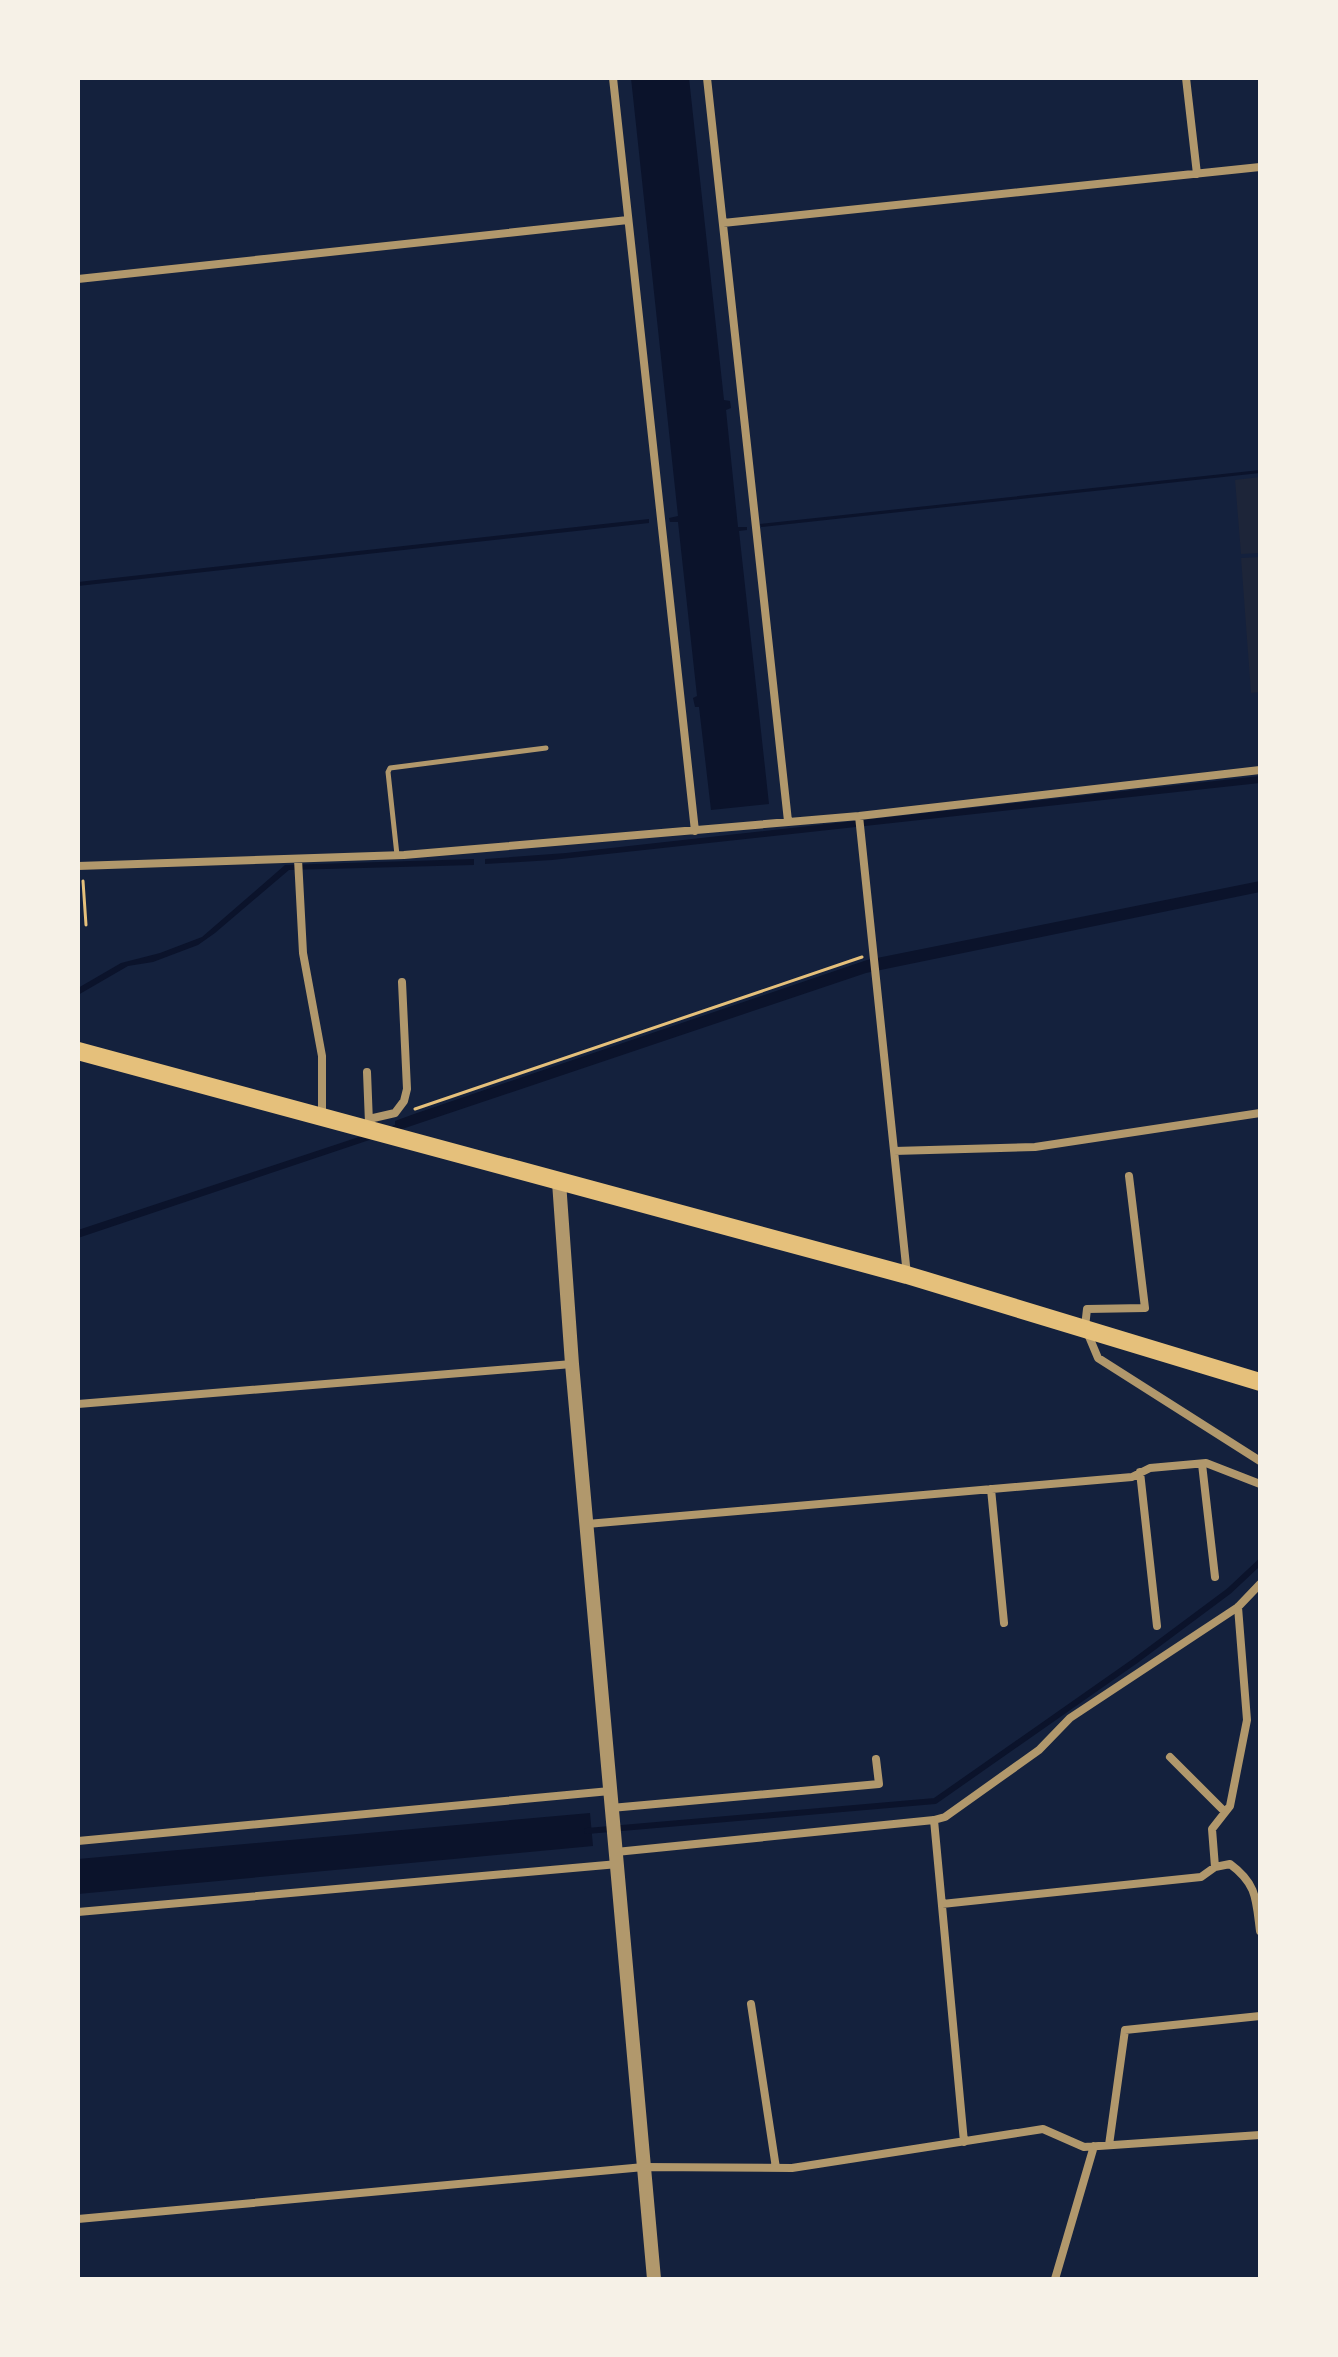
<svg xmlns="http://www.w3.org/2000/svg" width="1338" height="2357" font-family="'Roboto Condensed',sans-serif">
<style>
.green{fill:#1d2539}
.water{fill:#0b132b}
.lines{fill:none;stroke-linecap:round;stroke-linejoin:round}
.stream{stroke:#0b132b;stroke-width:6}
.path{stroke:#e5c07b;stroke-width:3}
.service{stroke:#b1986c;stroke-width:5}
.minor{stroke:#b1986c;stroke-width:8}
.tertiary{stroke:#b1986c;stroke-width:14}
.trunk{stroke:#e5c07b;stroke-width:18}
</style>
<rect width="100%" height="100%" fill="#14213d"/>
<path class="green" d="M 1260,477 L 1260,553 L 1241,554 L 1235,480 Z
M 1260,557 L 1260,692 L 1251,693 L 1241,558 Z"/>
<path class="water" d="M 631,78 L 689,78 L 724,400 L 730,401 L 731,408 L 726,410 L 738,527 L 747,527 L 747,530 L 739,531 L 769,804 L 711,810 L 699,707 L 695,707 L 693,698 L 697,696 L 678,522 L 670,522 L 669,518 L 678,516 Z
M 1260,470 L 1260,473 L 761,527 L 760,524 Z
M 649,519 L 649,523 L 78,586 L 78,582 Z
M 1260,776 L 1260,783 L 552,860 L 485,864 L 485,859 L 566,853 Z
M 474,859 L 474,865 L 289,870 L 215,933 L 198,945 L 153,962 L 128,966 L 78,995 L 78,988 L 121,963 L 160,953 L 202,937 L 285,865 Z
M 1260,881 L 1260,892 L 866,973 L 78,1238 L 78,1230 L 395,1125 L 395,1121 L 414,1114 L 867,960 Z
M 590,1813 L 593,1846 L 78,1894 L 78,1859 Z"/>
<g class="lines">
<path class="stream" d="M 587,1831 L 935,1801 L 1135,1661 L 1229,1591 L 1260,1562"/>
<path class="path" d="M 83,881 L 86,925
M 415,1109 L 862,957"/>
<path class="service" d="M 397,855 L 388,772 L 390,768 L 546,748"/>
<path class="minor" d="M 613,78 L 695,831
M 707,78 L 788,821
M 1186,78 L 1197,174
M 723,223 L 1260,167
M 78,279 L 628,220
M 859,816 L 907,1275
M 298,859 L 303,953 L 322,1056 L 322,1116
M 78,866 L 404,855 L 859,816 L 1260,770
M 367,1072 L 369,1123
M 369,1119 L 395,1113 L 404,1101 L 407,1089 L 402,982
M 894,1151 L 1035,1147 L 1260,1113
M 1129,1176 L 1145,1308 L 1087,1309 L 1085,1327 L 1098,1358 L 1260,1461
M 78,1404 L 572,1364
M 1202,1464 L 1215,1577
M 1140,1472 L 1157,1626
M 991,1489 L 1004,1623
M 587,1524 L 1132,1477 L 1150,1468 L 1206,1463 L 1260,1484
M 1238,1607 L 1247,1720 L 1230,1806 L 1212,1829 L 1215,1867 L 1230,1864 C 1257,1884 1256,1899 1260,1931
M 1170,1757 L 1225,1812
M 611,1808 L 879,1784 L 876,1759
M 934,1820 L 964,2142
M 78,1841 L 610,1791
M 616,1852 L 934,1820 L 945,1817 L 1039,1750 L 1070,1718 L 1238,1607 L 1260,1584
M 942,1904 L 1201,1877 L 1215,1867
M 78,1912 L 618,1864
M 751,2004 L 776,2168
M 1109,2145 L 1125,2030 L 1260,2016
M 78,2219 L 644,2167 L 792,2168 L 1043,2129 L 1084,2147 L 1260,2135
M 1055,2279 L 1094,2146"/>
<path class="tertiary" d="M 559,1182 L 572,1364 L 654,2279"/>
<path class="trunk" d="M 78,1051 L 907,1275 L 1260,1382"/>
</g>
<rect width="1338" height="2357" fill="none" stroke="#f6f1e7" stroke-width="160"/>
</svg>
